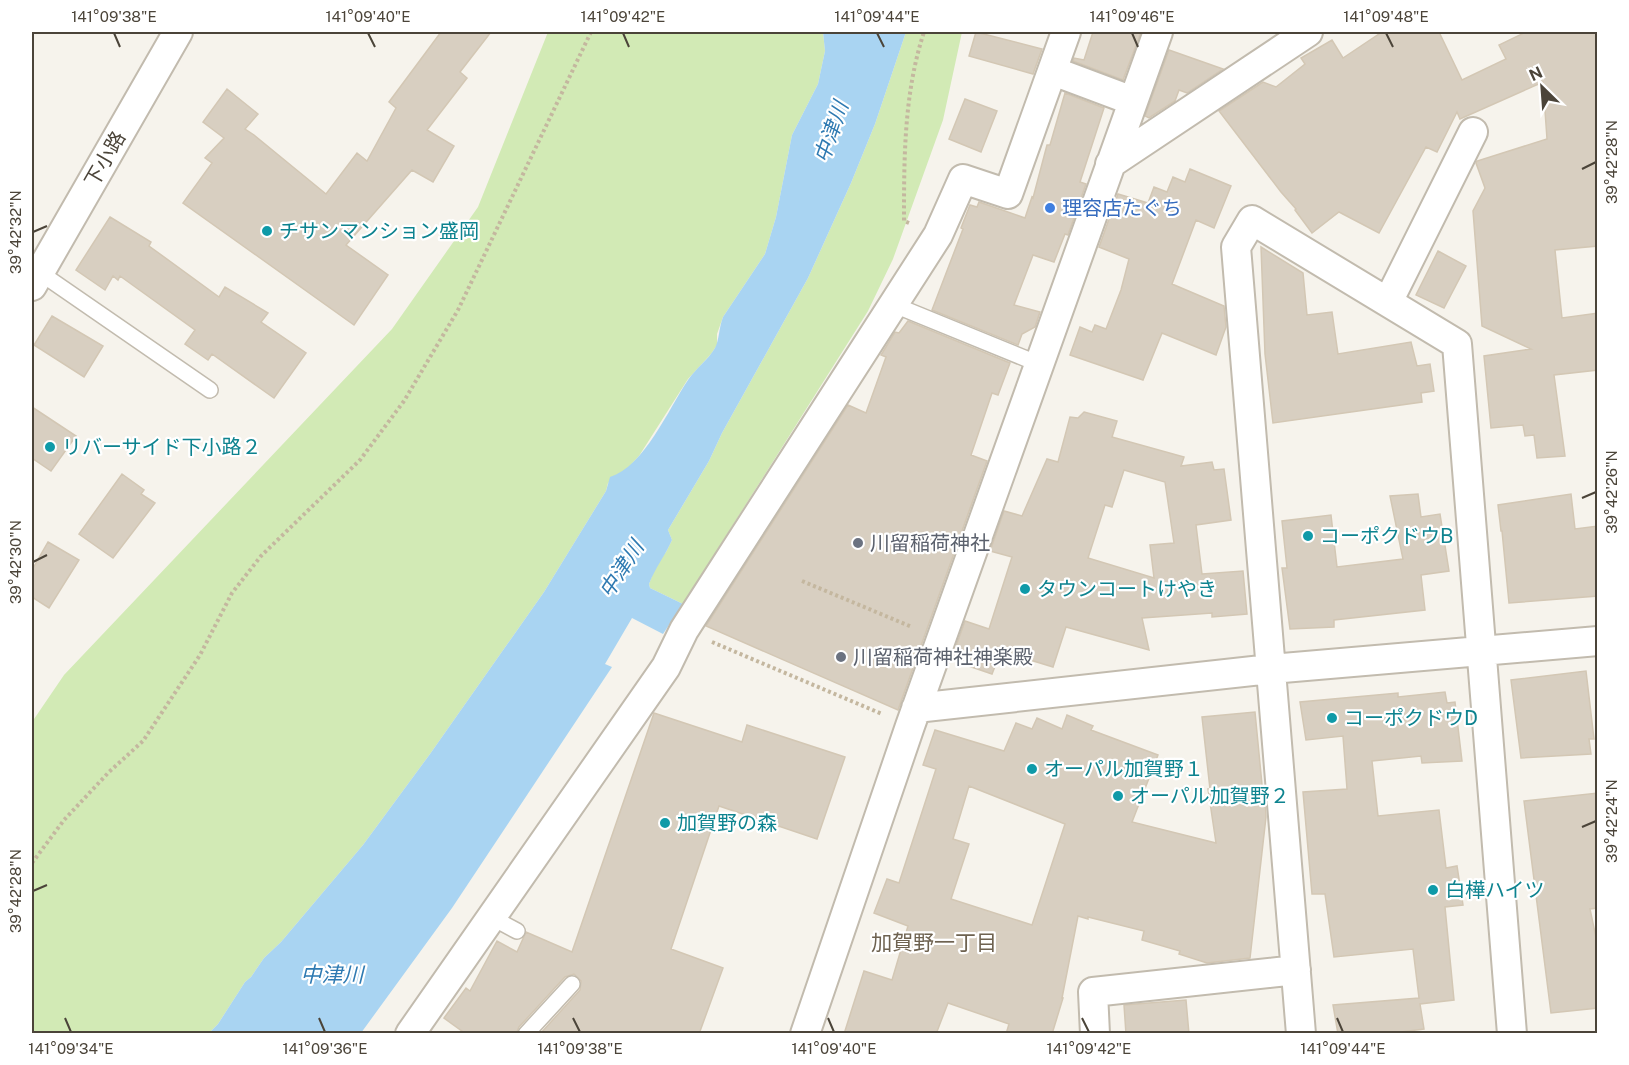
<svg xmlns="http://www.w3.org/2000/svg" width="1629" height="1065" font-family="'Public Sans','Noto Sans JP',sans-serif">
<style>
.green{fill:#d2eab5}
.water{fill:#a9d4f2}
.building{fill:#d8cfc1;stroke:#d3c7b4;stroke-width:1.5;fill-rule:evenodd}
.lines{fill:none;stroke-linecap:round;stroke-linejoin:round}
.service-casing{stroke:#c2bbae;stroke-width:18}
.minor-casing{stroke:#c2bbae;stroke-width:32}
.path{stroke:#c4b79f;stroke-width:4;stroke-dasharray:3 3;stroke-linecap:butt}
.service{stroke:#fff;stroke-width:15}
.minor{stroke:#fff;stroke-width:28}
.ticks{fill:none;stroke:#4b4439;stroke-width:2}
.shop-dot{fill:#3f7fe0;stroke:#fff;stroke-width:2}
.culture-dot{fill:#0f9aa8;stroke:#fff;stroke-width:2}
.worship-dot{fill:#6b7280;stroke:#fff;stroke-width:2}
.labels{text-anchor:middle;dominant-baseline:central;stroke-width:4.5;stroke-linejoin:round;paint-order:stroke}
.street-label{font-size:20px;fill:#4b4439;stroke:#fff}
.shop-label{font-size:20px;fill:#366cbe;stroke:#fff;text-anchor:start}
.culture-label{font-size:20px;fill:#0d838f;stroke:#fff;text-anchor:start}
.worship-label{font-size:20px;fill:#5b616d;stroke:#fff;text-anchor:start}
.water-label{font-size:21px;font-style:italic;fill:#2e7ab2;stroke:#fff}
.neighbourhood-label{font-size:21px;fill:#6e6250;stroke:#fff}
.neatline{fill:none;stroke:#4b4439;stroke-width:2}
.ticks-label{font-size:15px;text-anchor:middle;fill:#4b4439}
</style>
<rect width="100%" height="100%" fill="#f6f3ec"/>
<path class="green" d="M 548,32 L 823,32 L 825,51 L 818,84 L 792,135 L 776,217 L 765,254 L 723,317 L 717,334 L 717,345 L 711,354 L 688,379 L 639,456 L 625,471 L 608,483 L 606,491 L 544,592 L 430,754 L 363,845 L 281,942 L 264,958 L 251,977 L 245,982 L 218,1024 L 209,1033 L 32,1034 L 32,722 L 64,675 L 392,329 L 478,207 Z
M 906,32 L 962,32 L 943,120 L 893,259 L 868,311 L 683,604 L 650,588 L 649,584 L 656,565 L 666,552 L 672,540 L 668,530 L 709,461 L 722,433 L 808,278 L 851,183 L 875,124 Z"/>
<path class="water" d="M 823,32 L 906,32 L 875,124 L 851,183 L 808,278 L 722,433 L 709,461 L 668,530 L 672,540 C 665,556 655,568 649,584 L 650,588 L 683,604 L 663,634 L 632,618 L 605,664 L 612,667 L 452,908 L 361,1033 L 209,1033 L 218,1024 L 245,982 L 251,977 L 264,958 L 281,942 L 363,845 L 430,754 L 544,592 L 606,491 L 610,477 C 644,467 669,408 688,380 C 696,368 708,360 715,348 C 719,341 719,327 723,317 L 765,254 L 776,217 L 792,135 L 818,84 L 825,51 Z"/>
<path class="building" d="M 441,32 L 491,32 L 460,72 L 467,78 L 427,130 L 454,146 L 433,182 L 412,170 L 346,245 L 388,275 L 354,325 L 183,203 L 212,163 L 205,158 L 224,138 L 203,122 L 227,89 L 258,114 L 245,129 L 254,135 L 326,194 L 357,153 L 367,161 L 396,108 L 389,102 Z
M 976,32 L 1042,49 L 1033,74 L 969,56 Z
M 1093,32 L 1141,32 L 1123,80 L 1073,61 L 1074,58 L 1084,60 Z
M 1382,32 L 1439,32 L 1462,80 L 1506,59 L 1499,45 L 1526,32 L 1598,32 L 1598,246 L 1555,250 L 1562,318 L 1598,313 L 1598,370 L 1554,375 L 1565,456 L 1537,458 L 1534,435 L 1525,436 L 1523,425 L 1491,428 L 1484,356 L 1531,349 L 1482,326 L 1473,211 L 1485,188 L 1476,163 L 1477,161 L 1547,139 L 1543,82 L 1460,119 L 1457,112 L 1437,152 L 1426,147 L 1379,233 L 1339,212 L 1312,233 L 1295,210 L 1296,209 L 1281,192 L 1219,111 L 1263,82 L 1276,87 L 1305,64 L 1301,58 L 1332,40 L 1343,58 Z
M 1169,50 L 1223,69 L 1187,93 L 1179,90 L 1175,101 L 1149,118 L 1145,116 Z
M 1065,93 L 1104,108 L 1080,182 L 1086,184 L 1068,235 L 1065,234 L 1054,262 L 1033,255 L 1014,305 L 1040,312 L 1035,327 L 1022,334 L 1018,345 L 932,310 L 963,229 L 961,228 L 970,205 L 977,207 L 979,202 L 1025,218 L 1032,197 L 1033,198 L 1047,145 L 1050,145 Z
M 965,99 L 997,111 L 981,152 L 949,139 Z
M 1190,169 L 1231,186 L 1214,228 L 1196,220 L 1172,284 L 1224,306 L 1226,327 L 1216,355 L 1162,333 L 1143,380 L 1070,355 L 1080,327 L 1092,332 L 1095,325 L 1106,329 L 1121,290 L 1129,259 L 1099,247 L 1118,194 L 1148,203 L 1154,187 L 1167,192 L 1173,177 L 1185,182 Z
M 110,217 L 151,242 L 149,246 L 219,297 L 225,287 L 268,313 L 261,322 L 306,353 L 274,398 L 212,354 L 208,360 L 185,344 L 195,330 L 120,276 L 118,280 L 113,276 L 105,290 L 76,270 Z
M 1261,247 L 1303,273 L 1307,315 L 1332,312 L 1338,354 L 1411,342 L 1417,366 L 1430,364 L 1434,391 L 1421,393 L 1422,402 L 1273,423 L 1265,354 Z
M 1438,251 L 1466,266 L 1444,308 L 1416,295 Z
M 52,316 L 103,346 L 84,377 L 34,345 Z
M 908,321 L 1010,363 L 998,395 L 992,393 L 971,455 L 987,461 L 898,710 L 706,626 L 848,405 L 866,413 L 886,357 L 881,355 L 895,332 L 899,333 Z
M 32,407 L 76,436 L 51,471 L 32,458 Z
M 1084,412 L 1117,421 L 1112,437 L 1184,457 L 1181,466 L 1212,462 L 1214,470 L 1224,469 L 1231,520 L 1196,525 L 1202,574 L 1243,571 L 1247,614 L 1212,617 L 1212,613 L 1142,618 L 1149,650 L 1066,627 L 1053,667 L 1001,651 L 992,674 L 951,660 L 965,621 L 989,629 L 1012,557 L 990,551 L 1004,511 L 1022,516 L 1047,459 L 1058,462 L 1070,417 L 1078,418 ZM 1124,470 L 1165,482 L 1174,543 L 1150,545 L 1154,578 L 1088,558 L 1105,505 L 1112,507 Z
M 122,474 L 144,490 L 141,494 L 155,503 L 113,558 L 79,534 Z
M 1418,494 L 1421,517 L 1440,514 L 1449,571 L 1421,575 L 1425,610 L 1334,620 L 1334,627 L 1290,629 L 1282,568 L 1287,568 L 1282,521 L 1331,515 L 1337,567 L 1403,559 L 1390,496 Z
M 1571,494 L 1575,529 L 1598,526 L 1598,596 L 1509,603 L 1502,531 L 1501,531 L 1498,505 Z
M 48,542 L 79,560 L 49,608 L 32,597 L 32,570 Z
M 1586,671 L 1594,739 L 1589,739 L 1591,754 L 1521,758 L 1511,680 Z
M 1445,692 L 1447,703 L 1455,702 L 1462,761 L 1422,763 L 1421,756 L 1372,761 L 1378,816 L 1439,810 L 1446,868 L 1457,866 L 1463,905 L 1445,907 L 1454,1000 L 1420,1004 L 1424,1029 L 1400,1032 L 1401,1034 L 1338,1034 L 1333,1005 L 1419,998 L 1413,949 L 1334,957 L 1325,894 L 1312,894 L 1303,792 L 1347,789 L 1343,736 L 1306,740 L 1300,702 L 1398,693 L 1398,697 Z
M 1255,712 L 1263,795 L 1265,794 L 1266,817 L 1250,958 L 1207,963 L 1179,954 L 1180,951 L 1142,940 L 1144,931 L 1088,917 L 1088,919 L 1078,916 L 1062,998 L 1063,998 L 1052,1034 L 1006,1034 L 1009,1024 L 948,1003 L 936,1034 L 844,1034 L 864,971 L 892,980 L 908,926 L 874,913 L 887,879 L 899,883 L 936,769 L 923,765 L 935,730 L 1004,751 L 1016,723 L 1032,729 L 1037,718 L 1062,729 L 1067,715 L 1093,726 L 1091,730 L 1158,755 L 1132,822 L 1216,843 L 1208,789 L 1210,789 L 1202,717 ZM 969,786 L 1065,824 L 1032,925 L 951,899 L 969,844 L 953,839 Z
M 654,713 L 742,742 L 747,725 L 845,757 L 817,839 L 719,806 L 671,949 L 723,968 L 699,1034 L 540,1034 L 580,990 L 581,981 L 574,974 L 565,977 L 519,1027 L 516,1034 L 466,1034 L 444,1018 L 466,988 L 470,991 L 497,941 L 517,952 L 526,932 L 572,952 Z
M 1598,793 L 1598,908 L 1590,909 L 1598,947 L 1598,1008 L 1551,1013 L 1524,801 Z
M 1186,1000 L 1189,1034 L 1126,1034 L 1124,1005 Z"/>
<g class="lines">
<g class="service-casing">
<path id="service" d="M 39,272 L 210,390
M 892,304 L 1039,364
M 491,917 L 517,931
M 526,1034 L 572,984"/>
</g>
<g class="minor-casing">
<path id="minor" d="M 1053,71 L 1133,101
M 1110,164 L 1308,32
M 32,286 L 178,32
M 1388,302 L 1473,132
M 916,708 L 1271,669 L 1598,641
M 410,1034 L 666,667 L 684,630 L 938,235 L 963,179 L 1008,194 L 1066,32
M 805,1034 L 910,726 L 1158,32
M 1095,1034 L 1093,992 L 1296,970
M 1301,1034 L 1236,247 L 1252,220 L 1457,344 L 1512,1034"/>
</g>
<path class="path" d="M 909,223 L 904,221 C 904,157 904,93 924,32
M 802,581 L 912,627
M 712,642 L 882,714
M 32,863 L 64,820 L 109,772 L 143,741 L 200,655 L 232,593 L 261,556 L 360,460 L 404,401 L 458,310 L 591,32"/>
<use href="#service" class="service"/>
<use href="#minor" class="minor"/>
</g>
<path class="ticks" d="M 114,33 L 120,47M 368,33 L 375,47M 623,33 L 629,47M 877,33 L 884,47M 1132,33 L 1138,47M 1386,33 L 1393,47M 1582,169 L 1596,162M 33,232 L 47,226M 1582,498 L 1596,492M 33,562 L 47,555M 1582,827 L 1596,821M 33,891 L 47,885M 65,1018 L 71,1032M 319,1018 L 325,1032M 573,1018 L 580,1032M 828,1018 L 834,1032M 1082,1018 L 1089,1032M 1337,1018 L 1343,1032"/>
<circle class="shop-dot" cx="1050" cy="208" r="6"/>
<g class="culture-dot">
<circle cx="267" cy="231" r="6"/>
<circle cx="50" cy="447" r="6"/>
<circle cx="1308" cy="536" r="6"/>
<circle cx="1025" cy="589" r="6"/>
<circle cx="1332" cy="718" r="6"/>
<circle cx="1032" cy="769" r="6"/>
<circle cx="1118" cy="796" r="6"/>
<circle cx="665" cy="823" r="6"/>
<circle cx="1433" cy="890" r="6"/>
</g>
<g class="worship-dot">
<circle cx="858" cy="543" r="6"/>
<circle cx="841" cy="657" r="6"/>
</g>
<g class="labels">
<g class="street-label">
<text transform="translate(105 159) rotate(-60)">下小路</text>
</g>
<g class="shop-label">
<text x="1062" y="208">理容店たぐち</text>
</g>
<g class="culture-label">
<text x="279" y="231">チサンマンション盛岡</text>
<text x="62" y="447">リバーサイド下小路２</text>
<text x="1320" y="536">コーポクドウB</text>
<text x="1037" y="589">タウンコートけやき</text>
<text x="1344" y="718">コーポクドウD</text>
<text x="1044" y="769">オーパル加賀野１</text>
<text x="1130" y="796">オーパル加賀野２</text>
<text x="677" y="823">加賀野の森</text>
<text x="1445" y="890">白樺ハイツ</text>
</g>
<g class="worship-label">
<text x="870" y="543">川留稲荷神社</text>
<text x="853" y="657">川留稲荷神社神楽殿</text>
</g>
<g class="water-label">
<text transform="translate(831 132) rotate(-71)">中津川</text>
<text transform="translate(621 569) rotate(-57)">中津川</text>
<text x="332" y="974">中津川</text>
</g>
<g class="neighbourhood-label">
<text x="934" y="942">加賀野一丁目</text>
</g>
</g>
<rect width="1629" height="1065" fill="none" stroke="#ffffff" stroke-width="66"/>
<g transform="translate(1542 87) rotate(335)" stroke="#ffffff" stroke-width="4.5" paint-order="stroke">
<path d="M0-4.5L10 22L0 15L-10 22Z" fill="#4b4439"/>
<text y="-9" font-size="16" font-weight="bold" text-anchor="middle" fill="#4b4439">N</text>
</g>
<rect x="33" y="33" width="1563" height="999" class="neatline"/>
<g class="ticks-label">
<text x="114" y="22">141°09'38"E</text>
<text x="368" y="22">141°09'40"E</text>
<text x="623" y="22">141°09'42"E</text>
<text x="877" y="22">141°09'44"E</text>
<text x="1132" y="22">141°09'46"E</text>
<text x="1386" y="22">141°09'48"E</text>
<text transform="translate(1612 162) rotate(-90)" y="5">39°42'28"N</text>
<text transform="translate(16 232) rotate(-90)" y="5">39°42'32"N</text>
<text transform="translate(1612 492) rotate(-90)" y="5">39°42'26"N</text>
<text transform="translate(16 562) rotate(-90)" y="5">39°42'30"N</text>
<text transform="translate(1612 821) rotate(-90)" y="5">39°42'24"N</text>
<text transform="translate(16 891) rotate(-90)" y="5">39°42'28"N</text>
<text x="71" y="1054">141°09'34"E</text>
<text x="325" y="1054">141°09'36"E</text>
<text x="580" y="1054">141°09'38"E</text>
<text x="834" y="1054">141°09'40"E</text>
<text x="1089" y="1054">141°09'42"E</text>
<text x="1343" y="1054">141°09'44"E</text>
</g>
</svg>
